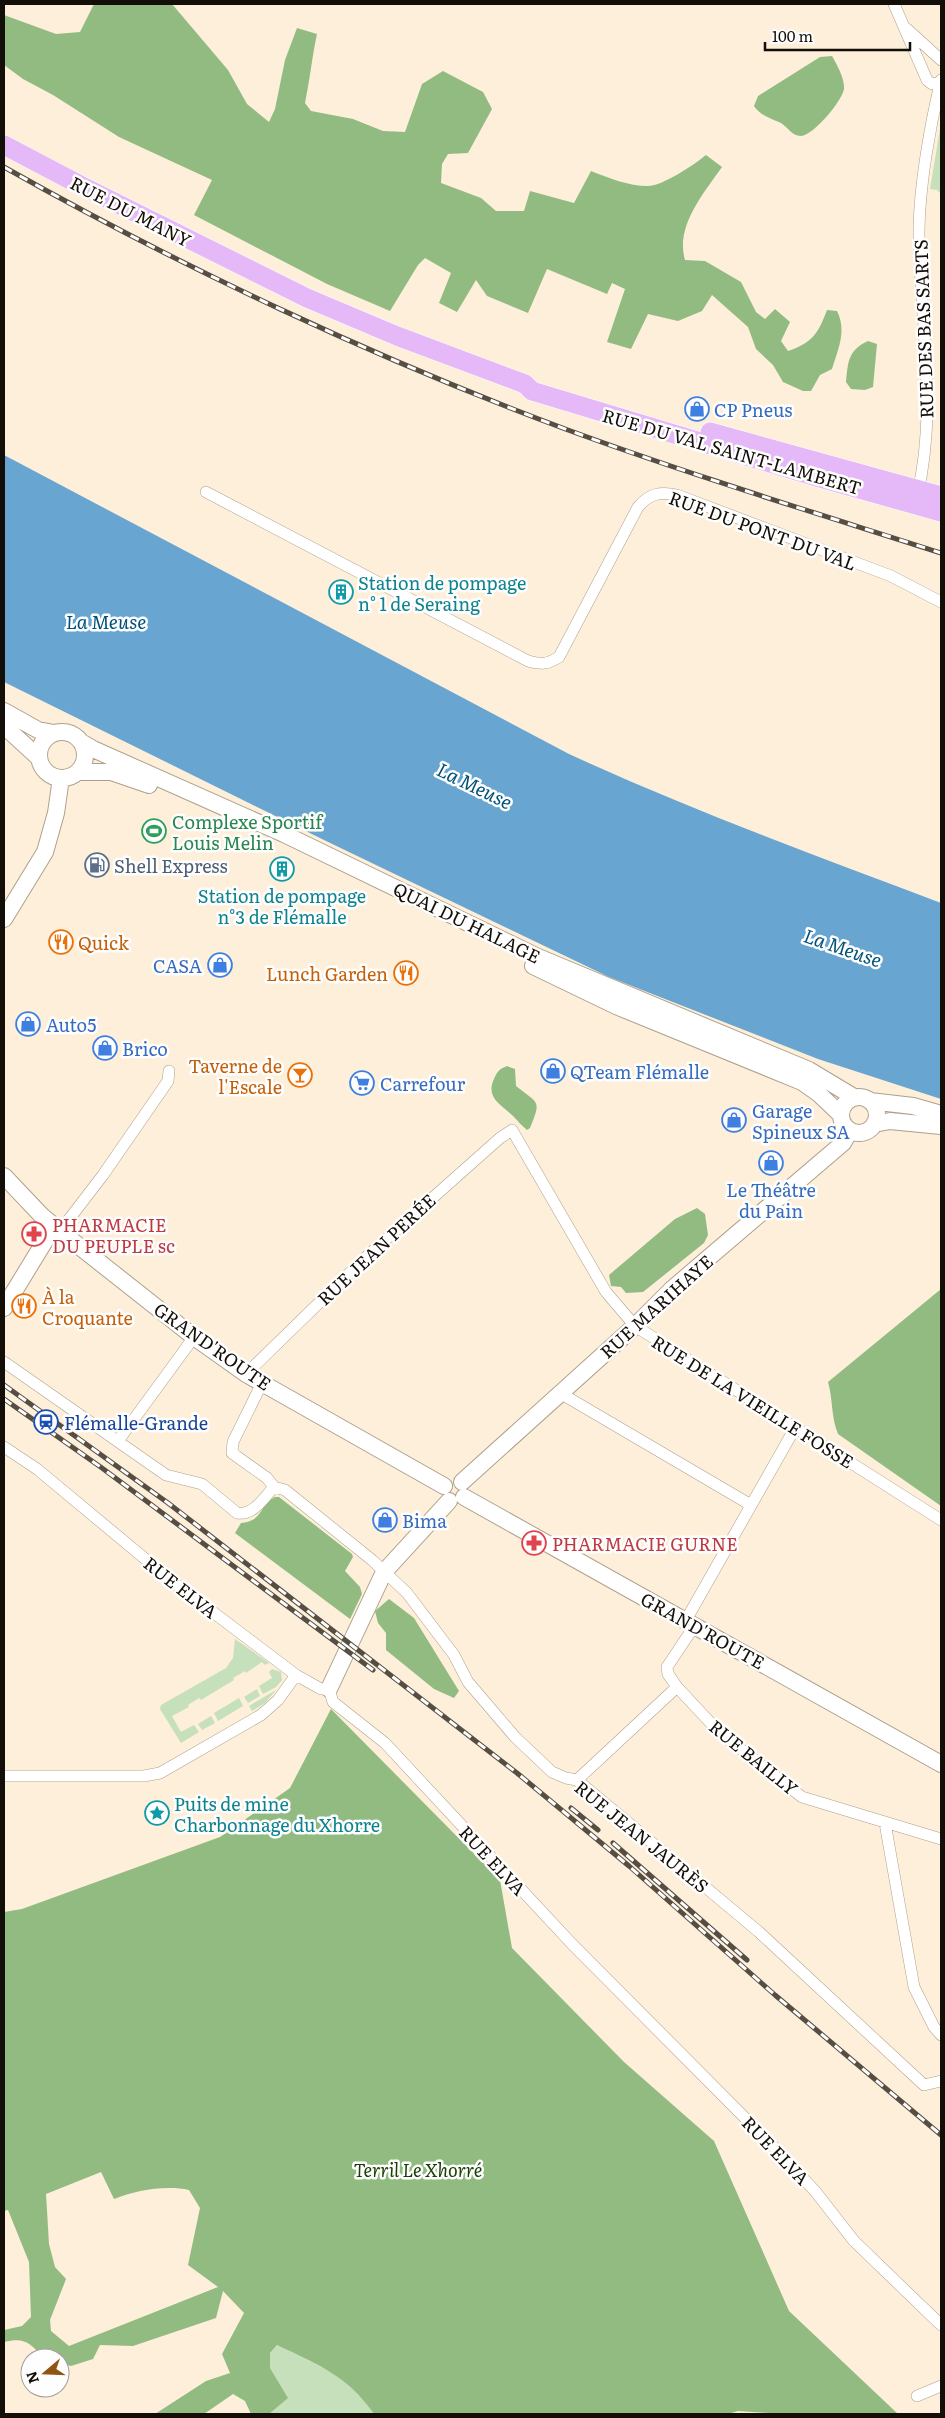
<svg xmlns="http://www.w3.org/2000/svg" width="945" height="2418" font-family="Literata,serif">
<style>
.green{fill:#c6e0bc}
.forest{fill:#92bb82;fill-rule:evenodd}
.water{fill:#68a6d1}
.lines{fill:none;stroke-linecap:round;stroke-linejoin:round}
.street-casing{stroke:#aea08c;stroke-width:12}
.secondary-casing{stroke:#aea08c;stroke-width:18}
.primary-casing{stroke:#fff;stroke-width:20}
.street{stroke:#fff;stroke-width:11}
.secondary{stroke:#fff;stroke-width:16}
.primary{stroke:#e5b9f8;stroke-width:19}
.rail-casing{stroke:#564e43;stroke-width:5}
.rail{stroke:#fefefe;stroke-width:3;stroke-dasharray:9;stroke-linecap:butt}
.labels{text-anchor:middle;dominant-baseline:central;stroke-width:5;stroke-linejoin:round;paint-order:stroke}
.street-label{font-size:18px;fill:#130e07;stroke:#fefefe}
.shop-label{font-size:18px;fill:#366cbe;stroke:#fefefe;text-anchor:start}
.culture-label{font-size:18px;fill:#0d838f;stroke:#fefefe;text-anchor:start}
.leisure-label{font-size:18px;fill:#27864d;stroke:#fefefe;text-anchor:start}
.service-label{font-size:18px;fill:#4e5e75;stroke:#fefefe;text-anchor:start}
.food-label{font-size:18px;fill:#c56008;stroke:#fefefe;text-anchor:start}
.health-label{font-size:18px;fill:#be3a42;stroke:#fefefe;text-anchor:start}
.transit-label{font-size:18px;fill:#164399;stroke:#fefefe;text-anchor:start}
.park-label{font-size:18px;font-style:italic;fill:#1a4003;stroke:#fefefe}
.water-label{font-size:19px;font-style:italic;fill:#00517a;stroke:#fefefe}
</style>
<rect width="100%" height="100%" fill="#fdefd9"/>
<path class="green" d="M 941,123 L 941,194 L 937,190 L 930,189 Z
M 235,1639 L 269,1663 L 265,1665 L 262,1662 L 246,1673 L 245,1671 L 233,1678 L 234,1680 L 201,1700 L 199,1698 L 188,1705 L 189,1707 L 172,1716 L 181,1732 L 194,1725 L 199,1732 L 181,1743 L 160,1709 L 161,1705 L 226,1668 L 233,1658 Z
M 272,1669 L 281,1672 L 282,1680 L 276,1687 L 263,1694 L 259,1686 L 272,1678 L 269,1672 Z
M 257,1689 L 260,1696 L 248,1703 L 244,1697 Z
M 276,1690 L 265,1703 L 252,1711 L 249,1706 Z
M 239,1698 L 243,1706 L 218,1721 L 214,1713 Z
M 211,1716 L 215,1723 L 202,1730 L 198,1724 Z
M 277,2345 C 318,2366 347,2374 374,2414 L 269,2414 L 287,2397 L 270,2368 L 270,2353 Z"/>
<path class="forest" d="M 94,4 L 172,4 L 228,70 L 247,104 L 269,122 L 275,109 L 285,60 L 297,28 L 317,34 C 312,57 310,79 305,103 L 311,111 L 353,119 L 383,131 L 405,132 L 422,84 L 443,71 L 483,92 L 492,109 L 468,153 L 448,154 L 442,164 L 441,183 L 481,198 L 496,211 L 524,211 L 530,191 L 574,203 L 591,171 C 609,178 628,186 648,186 C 663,186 695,164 706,155 L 722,167 C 704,193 675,226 685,260 L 705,261 L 741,282 L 756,312 L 765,319 L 775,309 L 790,322 L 781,341 L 788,351 C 812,343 818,334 827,310 L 837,311 C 847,331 838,349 832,369 L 820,375 L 811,391 L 803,391 L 783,382 L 773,365 L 756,349 L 748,327 L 712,295 L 702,311 L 678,321 L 648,314 L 631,349 L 607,342 L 625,289 L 612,283 L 607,294 L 547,269 L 528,313 L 487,296 L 476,280 L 457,312 L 439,303 L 451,273 L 425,258 L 418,265 L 390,311 L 327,284 L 194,215 L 212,180 L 119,137 L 53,95 L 23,79 L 4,65 L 4,15 L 56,34 L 80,32 Z
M 832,56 C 837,65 845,79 844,89 C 842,101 814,135 801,136 C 791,136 788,126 779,122 C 769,118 760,115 754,106 L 758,96 L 820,57 Z
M 868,341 L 877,344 L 873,387 L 865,390 L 851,389 L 846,382 C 848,362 848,350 868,341 Z
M 507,1066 L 515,1069 L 516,1086 C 538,1104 542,1099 530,1128 L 527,1130 C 522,1126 518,1121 513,1116 C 502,1105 485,1098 494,1079 C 497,1072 499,1069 507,1066 Z
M 697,1208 L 705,1214 L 708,1235 L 704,1243 L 643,1292 L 626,1293 L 621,1287 L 611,1286 L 609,1275 L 675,1219 Z
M 941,1289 L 941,1506 L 838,1434 C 831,1418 833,1399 828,1382 Z
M 275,1497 L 279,1497 L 352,1554 L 353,1557 L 345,1571 L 360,1587 L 362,1594 L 350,1619 L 235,1533 L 241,1523 C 263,1521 259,1506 275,1497 Z
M 389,1599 L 414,1618 L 459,1691 L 454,1698 L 434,1689 L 386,1650 L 386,1633 L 378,1623 L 375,1611 Z
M 331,1709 L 500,1880 L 512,1948 L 624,2062 L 714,2141 L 789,2311 L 898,2414 L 784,2414 L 738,2411 L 728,2414 L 374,2414 C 347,2375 318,2365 277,2345 L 270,2353 L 270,2368 L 288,2398 L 269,2414 L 251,2414 L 245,2401 L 233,2394 L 204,2414 L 155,2414 L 206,2381 L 230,2373 L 222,2354 L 244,2313 L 223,2291 L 216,2318 L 133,2346 L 100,2345 L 93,2359 L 71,2366 L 60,2363 L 60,2358 L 44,2358 C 29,2343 26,2337 4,2342 L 4,2330 L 22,2326 L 31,2317 L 29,2262 L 8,2210 L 4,2211 L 4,1912 L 22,1909 L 220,1837 L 290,1788 ZM 101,2172 L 114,2199 C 136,2190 166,2185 189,2190 L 200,2208 L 188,2265 L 218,2287 L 69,2346 L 51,2331 L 50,2320 L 66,2279 L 55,2267 L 49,2244 L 46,2194 Z"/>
<path class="water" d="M 4,455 L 569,754 C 691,810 816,856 941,903 L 941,1099 L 818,1059 L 609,977 L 324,840 L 4,682 Z"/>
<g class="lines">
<g class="street-casing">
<path id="street" d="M 894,4 L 927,80 L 932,84 L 941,82
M 907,29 L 941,60
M 206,492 L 528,661 C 541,665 548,664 559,657 L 638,507 C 649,494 660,491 677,495 L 891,576 L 941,602
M 917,496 C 938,410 920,321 919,234 C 919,188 930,125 941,80
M 60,1231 L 103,1175 L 168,1081 L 169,1071
M 4,1362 L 166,1475 L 202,1484 L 237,1513 C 253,1516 264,1498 274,1487 L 285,1490 L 372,1560 L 407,1593 L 454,1655 L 468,1682 L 515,1737 L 552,1772 L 566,1778 L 577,1780 L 759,1932 L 924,2085 L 941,2081
M 246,1374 L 366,1257 L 500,1138 L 512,1130 L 606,1292 L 635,1326 L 941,1520
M 262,1383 L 233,1442 L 232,1453 L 267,1478 L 274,1487
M 560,1393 L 751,1505
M 118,1441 L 194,1337
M 4,1447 L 37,1469 L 173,1582 L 296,1675 L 321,1689 L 329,1689 L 333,1702 L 385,1743 L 572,1944 L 771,2144 L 815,2191 L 854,2241 L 941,2325
M 686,1620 L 795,1428
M 695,1625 L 667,1667 L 668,1674 L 677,1687 L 720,1733 L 802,1797 L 941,1839
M 4,1776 L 144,1776 L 160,1773 L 261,1715 L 278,1700 L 296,1675
M 577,1780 L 677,1687
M 885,1823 L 914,1987 L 934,2027 L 941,2035
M 917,2396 L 941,2386"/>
</g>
<g class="secondary-casing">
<path id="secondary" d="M 4,711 L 38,730 L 54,733
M 4,726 L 39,758
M39 755a23 23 0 1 1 46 0a23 23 0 1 1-46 0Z
M 81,742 L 93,749 L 284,834 L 538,957 L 809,1070 L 854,1097
M 78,772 L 111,772 L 149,785
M 4,919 L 45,852 L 56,813 L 61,778
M 533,966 L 616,1006 L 802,1082 L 819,1094 L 840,1114
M841 1115a18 18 0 1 1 36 0a18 18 0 1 1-36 0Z
M 870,1101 L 913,1106 L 941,1114
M 874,1124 L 890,1121 L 941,1126
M 4,1176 L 42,1216 L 70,1239 L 194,1337 L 246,1374 L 444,1486
M 4,1308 L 54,1226
M 462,1482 L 635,1326 L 672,1289 L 843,1143 L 850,1131
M 464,1497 L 941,1764
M 329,1689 L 384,1572 L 449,1501"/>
</g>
<g class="primary-casing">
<path id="primary" d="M 4,145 L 80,185 L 307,298 L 397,336 L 525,384 L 532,391 L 816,477 L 941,512
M 710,432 L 941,496"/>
</g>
<use href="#street" class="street"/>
<use href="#secondary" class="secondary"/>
<use href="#primary" class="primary"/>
<g class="rail-casing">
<path id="rail" d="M 4,167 C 181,267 377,359 568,430 C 691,475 816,513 941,553
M 4,1385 L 168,1503 L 517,1773 L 629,1866 L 775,1995 L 941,2135
M 4,1399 L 102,1468 L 373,1670
M 571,1808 L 598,1830
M 613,1843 L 747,1960"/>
</g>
<use href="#rail" class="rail"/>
</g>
<defs>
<g id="shop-ring" transform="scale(1.25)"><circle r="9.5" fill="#fefefe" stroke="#3f7fe0" stroke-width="1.5"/><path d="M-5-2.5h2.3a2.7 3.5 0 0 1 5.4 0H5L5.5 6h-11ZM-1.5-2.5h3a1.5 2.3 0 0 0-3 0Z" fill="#3f7fe0"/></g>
<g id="building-ring" transform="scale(1.25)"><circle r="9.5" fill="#fefefe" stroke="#0f9aa8" stroke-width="1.5"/><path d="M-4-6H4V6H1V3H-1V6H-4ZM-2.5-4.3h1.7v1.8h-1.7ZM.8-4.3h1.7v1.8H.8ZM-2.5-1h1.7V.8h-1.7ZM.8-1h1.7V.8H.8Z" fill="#0f9aa8"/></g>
<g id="stadium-ring" transform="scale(1.25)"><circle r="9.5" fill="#fefefe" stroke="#2e9e5b" stroke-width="1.5"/><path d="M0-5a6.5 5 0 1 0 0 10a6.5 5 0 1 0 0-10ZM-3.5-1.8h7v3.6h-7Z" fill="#2e9e5b"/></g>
<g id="fuel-ring" transform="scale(1.25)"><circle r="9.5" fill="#fefefe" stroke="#5c6f8a" stroke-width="1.5"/><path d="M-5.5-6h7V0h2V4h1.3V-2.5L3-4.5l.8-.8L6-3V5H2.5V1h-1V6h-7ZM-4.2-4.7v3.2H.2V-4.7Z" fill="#5c6f8a"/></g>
<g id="restaurant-ring" transform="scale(1.25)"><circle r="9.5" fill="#fefefe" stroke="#e8710a" stroke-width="1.5"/><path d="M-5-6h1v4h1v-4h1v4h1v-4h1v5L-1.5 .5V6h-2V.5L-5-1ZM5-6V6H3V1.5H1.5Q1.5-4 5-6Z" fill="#e8710a"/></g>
<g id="bar-ring" transform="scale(1.25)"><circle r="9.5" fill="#fefefe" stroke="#e8710a" stroke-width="1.5"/><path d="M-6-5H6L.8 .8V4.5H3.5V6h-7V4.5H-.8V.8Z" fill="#e8710a"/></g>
<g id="supermarket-ring" transform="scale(1.25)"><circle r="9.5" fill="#fefefe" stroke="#3f7fe0" stroke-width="1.5"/><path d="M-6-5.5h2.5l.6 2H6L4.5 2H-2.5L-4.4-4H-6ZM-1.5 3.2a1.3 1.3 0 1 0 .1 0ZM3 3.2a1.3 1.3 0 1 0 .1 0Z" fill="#3f7fe0"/></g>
<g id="pharmacy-ring" transform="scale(1.25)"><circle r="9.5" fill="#fefefe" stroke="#e0444e" stroke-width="1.5"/><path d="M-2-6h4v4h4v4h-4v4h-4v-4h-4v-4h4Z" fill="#e0444e"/></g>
<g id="station-ring" transform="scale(1.25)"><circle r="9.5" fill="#fefefe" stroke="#1a4fb4" stroke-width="1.5"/><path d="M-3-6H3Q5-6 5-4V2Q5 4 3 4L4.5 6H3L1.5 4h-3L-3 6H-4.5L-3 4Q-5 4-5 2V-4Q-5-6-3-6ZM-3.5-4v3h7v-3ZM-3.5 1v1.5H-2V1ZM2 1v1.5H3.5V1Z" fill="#1a4fb4"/></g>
<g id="sight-ring" transform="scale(1.25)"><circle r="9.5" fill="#fefefe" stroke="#0f9aa8" stroke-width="1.5"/><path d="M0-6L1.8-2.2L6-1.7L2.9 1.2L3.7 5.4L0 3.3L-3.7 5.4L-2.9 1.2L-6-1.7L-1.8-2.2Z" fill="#0f9aa8"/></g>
</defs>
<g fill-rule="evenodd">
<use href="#shop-ring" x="697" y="409"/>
<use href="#building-ring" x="341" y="592"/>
<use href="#stadium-ring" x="154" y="831"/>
<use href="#fuel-ring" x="97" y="865"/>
<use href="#building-ring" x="282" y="869"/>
<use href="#restaurant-ring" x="61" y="942"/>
<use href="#shop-ring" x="220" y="965"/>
<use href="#restaurant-ring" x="406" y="973"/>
<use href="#shop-ring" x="28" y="1024"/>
<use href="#shop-ring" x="105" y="1048"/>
<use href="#shop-ring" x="553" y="1071"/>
<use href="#bar-ring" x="300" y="1075"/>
<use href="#supermarket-ring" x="362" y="1083"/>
<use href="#shop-ring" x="734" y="1120"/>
<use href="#shop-ring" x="771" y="1163"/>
<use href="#pharmacy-ring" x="34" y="1234"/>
<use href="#restaurant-ring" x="24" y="1306"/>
<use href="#station-ring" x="46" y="1422"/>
<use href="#shop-ring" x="385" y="1520"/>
<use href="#pharmacy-ring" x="534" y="1543"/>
<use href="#sight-ring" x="157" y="1813"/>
</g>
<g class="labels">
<g class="street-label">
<text transform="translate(131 211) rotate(27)">RUE DU MANY</text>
<text transform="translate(923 329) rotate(-92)">RUE DES BAS SARTS</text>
<text transform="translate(732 451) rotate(16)">RUE DU VAL SAINT-LAMBERT</text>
<text transform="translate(763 530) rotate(20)">RUE DU PONT DU VAL</text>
<text transform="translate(467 922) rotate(26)">QUAI DU HALAGE</text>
<text transform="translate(376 1249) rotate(-43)">RUE JEAN PERÉE</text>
<text transform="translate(656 1306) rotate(-42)">RUE MARIHAYE</text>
<text transform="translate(213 1346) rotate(35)">GRAND'ROUTE</text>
<text transform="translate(753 1401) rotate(32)">RUE DE LA VIEILLE FOSSE</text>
<text transform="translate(181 1587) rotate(38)">RUE ELVA</text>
<text transform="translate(703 1630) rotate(29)">GRAND'ROUTE</text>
<text transform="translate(754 1757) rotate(39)">RUE BAILLY</text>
<text transform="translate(642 1836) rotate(39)">RUE JEAN JAURÈS</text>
<text transform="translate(493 1860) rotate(47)">RUE ELVA</text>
<text transform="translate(776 2150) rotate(46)">RUE ELVA</text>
</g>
<g class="shop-label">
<text x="714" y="409">CP Pneus</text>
<text x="202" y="965" text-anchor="end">CASA</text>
<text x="46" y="1024">Auto5</text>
<text x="122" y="1048">Brico</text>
<text x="570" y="1071">QTeam Flémalle</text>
<text x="380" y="1083">Carrefour</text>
<text x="752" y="1110">Garage<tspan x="752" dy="21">Spineux SA</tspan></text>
<text x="771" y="1189" text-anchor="middle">Le Théâtre<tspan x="771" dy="21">du Pain</tspan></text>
<text x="402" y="1520">Bima</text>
</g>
<g class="culture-label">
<text x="358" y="582">Station de pompage<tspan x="358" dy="21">n° 1 de Seraing</tspan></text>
<text x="282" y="895" text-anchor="middle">Station de pompage<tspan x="282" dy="21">n°3 de Flémalle</tspan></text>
<text x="174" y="1803">Puits de mine<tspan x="174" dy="21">Charbonnage du Xhorre</tspan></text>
</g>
<g class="leisure-label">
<text x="172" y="821">Complexe Sportif<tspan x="172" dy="21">Louis Melin</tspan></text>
</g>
<g class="service-label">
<text x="114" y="865">Shell Express</text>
</g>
<g class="food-label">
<text x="78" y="942">Quick</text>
<text x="388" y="973" text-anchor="end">Lunch Garden</text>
<text x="282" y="1065" text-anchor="end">Taverne de<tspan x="282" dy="21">l'Escale</tspan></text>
<text x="42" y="1296">À la<tspan x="42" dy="21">Croquante</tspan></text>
</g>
<g class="health-label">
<text x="52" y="1224">PHARMACIE<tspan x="52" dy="21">DU PEUPLE sc</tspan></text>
<text x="552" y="1543">PHARMACIE GURNE</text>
</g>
<g class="transit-label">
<text x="64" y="1422">Flémalle-Grande</text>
</g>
<g class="park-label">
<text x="418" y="2169">Terril Le Xhorré</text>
</g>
<g class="water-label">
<text x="106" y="621">La Meuse</text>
<text transform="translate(475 785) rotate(26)">La Meuse</text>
<text transform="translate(843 947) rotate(19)">La Meuse</text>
</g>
</g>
<rect width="945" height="2418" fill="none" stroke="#130e07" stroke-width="10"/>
<g transform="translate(45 2373) rotate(251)"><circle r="24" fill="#fefefe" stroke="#a09e9b"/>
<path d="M0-4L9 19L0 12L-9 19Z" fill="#905414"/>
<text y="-8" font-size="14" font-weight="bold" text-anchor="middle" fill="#130e07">N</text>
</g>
<path d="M765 42v8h145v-8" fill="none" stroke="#130e07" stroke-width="2.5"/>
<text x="772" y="42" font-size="15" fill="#130e07" stroke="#fefefe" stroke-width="4" paint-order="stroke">100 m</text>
</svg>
